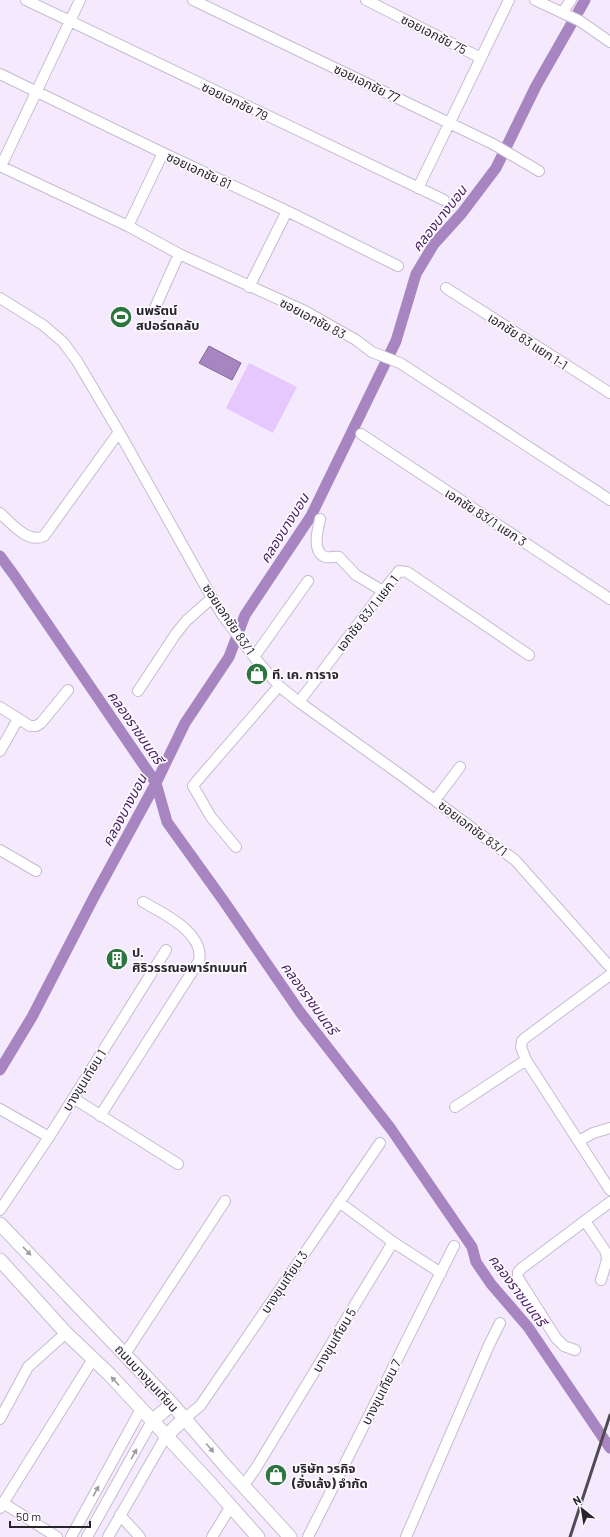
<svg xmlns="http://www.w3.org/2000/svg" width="610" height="1537" font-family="Barlow,'Noto Sans Thai',sans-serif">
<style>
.green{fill:#e6c8fe}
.water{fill:#a685c0;stroke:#806893}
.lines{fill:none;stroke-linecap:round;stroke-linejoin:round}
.canal{stroke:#a685c0;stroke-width:11}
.minor-casing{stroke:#c6bccf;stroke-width:12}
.major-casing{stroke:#c6bccf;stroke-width:15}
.minor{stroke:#fff;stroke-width:10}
.major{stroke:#fff;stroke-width:13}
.rail{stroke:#4f4a53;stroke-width:3}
.oneway{fill:#9e9ca0}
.labels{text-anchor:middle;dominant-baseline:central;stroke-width:3.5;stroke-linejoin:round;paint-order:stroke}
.street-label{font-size:13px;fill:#28242b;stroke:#fcfafe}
.poi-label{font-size:13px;font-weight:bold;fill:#28242b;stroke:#fcfafe;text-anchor:start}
.water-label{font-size:14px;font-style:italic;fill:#481c63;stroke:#fcfafe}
</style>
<rect width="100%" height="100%" fill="#f4e9fd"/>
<path class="green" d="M 249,363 L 297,387 L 273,433 L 226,408 Z"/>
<path class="water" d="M 209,346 L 241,363 L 232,380 L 199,363 Z"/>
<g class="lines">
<path class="canal" d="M 0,556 L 14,575 L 156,783 L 167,822 L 223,900 L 300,1012 L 391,1129 L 472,1247 L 476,1262 L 491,1284 L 528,1327 L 610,1448
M 0,1070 L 32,1017 L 94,897 L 156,783 L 185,723 L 229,657 L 245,615 L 311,516 L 396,341 L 416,274 L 434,244 L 462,213 L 496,168 L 536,86 L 585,0"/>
<g class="minor-casing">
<path id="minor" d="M 26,0 L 444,200
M 193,0 L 493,144 L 539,171
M 366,0 L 481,58
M 535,0 L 580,21 L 610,42
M 562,13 L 571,0
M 0,74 L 163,153 L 287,211 L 398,266
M 0,166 L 128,226 L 179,254 L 305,311 L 356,340 L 372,352 L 400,363 L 610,500
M 1,166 L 80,0
M 418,188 L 509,0
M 128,226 L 163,153
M 249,287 L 287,211
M 446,288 L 610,393
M 0,298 L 43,325 L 63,342 L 77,361 L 119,432 L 212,598 L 223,616 L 254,657 L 279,686 L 299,702 L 405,778 L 515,860 L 610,967
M 154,310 L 179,254
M 361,434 L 610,599
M 0,513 C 11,523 28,544 44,536 L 119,432
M 320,519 C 318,529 312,549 323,556 C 327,559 334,556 339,557 L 356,575 L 383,591
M 254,657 L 308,581
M 138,691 L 175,635 L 186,621 L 212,598
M 299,702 L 383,591 L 399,571 L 407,572 L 529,655
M 0,707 L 30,726 L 36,726 L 41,723 L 68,690
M 0,751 L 18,719
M 435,800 L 460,767
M 236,847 L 211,817 L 193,786 L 196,782 L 279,686
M 0,850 L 36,871
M 610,975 L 525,1038 L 522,1041 L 521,1047 L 526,1060 L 610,1190
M 73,1098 L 178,1164
M 455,1107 L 526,1060
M 0,1109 L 49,1137
M 100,1116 L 199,961 C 205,933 163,913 143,902
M 579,1141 L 593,1133 L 610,1128
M 339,1202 L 393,1242
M 0,1210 L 49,1137 L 166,950
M 585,1221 L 606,1252 L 607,1260 L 601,1280
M 575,1350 L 564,1346 L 556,1338 L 518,1278 L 518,1272 L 522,1268 L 610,1202
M 125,1354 L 225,1201
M 185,1418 L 200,1406 L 380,1143
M 0,1419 L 28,1367 L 66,1333
M 244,1485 L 256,1468 L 393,1242 L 441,1273
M 3,1503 L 57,1537
M 0,1508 L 93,1359
M 120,1515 L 140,1537
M 71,1537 L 141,1409
M 87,1537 L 152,1421
M 108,1537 L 166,1436
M 212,1537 L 231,1506
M 308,1537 L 454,1246
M 406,1537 L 489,1345 L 500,1323"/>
</g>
<g class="major-casing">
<path id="major" d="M 0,1224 L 172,1404 L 228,1469 L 290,1537
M 0,1260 L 66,1333 L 110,1375 L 210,1483 L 258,1537
M 152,1421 L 172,1404
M 166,1436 L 185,1418"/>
</g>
<use href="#minor" class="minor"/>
<use href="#major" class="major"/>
<path class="rail" d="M 570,1537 L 610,1415"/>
</g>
<defs><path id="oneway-solid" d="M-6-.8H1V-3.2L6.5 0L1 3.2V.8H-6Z"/></defs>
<g class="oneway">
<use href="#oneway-solid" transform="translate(27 1251) rotate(46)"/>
<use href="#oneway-solid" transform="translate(115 1381) rotate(-133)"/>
<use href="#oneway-solid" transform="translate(210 1448) rotate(50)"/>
<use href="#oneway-solid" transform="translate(134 1454) rotate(-61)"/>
<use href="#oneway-solid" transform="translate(96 1491) rotate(-61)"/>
</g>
<defs>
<g id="stadium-disc" transform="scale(1.15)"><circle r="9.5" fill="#2d7440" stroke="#fcfafe"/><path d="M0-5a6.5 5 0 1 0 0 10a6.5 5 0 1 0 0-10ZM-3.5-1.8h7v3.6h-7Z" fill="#fff"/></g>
<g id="shop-disc" transform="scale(1.15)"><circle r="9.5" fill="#2d7440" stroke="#fcfafe"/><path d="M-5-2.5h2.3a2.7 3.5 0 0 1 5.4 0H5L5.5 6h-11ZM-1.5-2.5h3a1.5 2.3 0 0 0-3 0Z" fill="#fff"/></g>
<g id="building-disc" transform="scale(1.15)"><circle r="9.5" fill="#2d7440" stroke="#fcfafe"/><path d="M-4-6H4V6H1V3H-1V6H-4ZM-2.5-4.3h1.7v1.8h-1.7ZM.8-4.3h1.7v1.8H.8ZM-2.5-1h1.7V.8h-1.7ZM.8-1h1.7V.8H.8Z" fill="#fff"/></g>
</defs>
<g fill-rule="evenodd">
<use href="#stadium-disc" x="121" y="317"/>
<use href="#shop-disc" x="257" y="674"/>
<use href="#building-disc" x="117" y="959"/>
<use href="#shop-disc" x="276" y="1475"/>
</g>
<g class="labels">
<g class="street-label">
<text transform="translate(434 34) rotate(27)">ซอยเอกชัย 75</text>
<text transform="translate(367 83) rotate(26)">ซอยเอกชัย 77</text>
<text transform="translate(235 101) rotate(26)">ซอยเอกชัย 79</text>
<text transform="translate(199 170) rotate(25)">ซอยเอกชัย 81</text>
<text transform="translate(313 318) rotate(28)">ซอยเอกชัย 83</text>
<text transform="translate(528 341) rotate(33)">เอกชัย 83 แยก 1-1</text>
<text transform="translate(486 517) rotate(33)">เอกชัย 83/1 แยก 3</text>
<text transform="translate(367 613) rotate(-52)">เอกชัย 83/1 แยก 1</text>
<text transform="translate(229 619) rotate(56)">ซอยเอกชัย 83/1</text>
<text transform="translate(473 828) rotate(37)">ซอยเอกชัย 83/1</text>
<text transform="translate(84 1080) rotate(-58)">บางขุนเทียน 1</text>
<text transform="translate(284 1282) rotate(-56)">บางขุนเทียน 3</text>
<text transform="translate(334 1340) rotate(-59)">บางขุนเทียน 5</text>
<text transform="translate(147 1378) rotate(47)">ถนนบางขุนเทียน</text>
<text transform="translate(381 1392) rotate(-63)">บางขุนเทียน 7</text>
</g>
<g class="poi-label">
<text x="136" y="310">นพรัตน์<tspan x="136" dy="15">สปอร์ตคลับ</tspan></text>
<text x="272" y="674">ที. เค. การาจ</text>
<text x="132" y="952">ป.<tspan x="132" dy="15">ศิริวรรณอพาร์ทเมนท์</tspan></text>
<text x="292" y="1468">บริษัท วรกิจ<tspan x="292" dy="15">(ฮั่งเล้ง) จำกัด</tspan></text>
</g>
<g class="water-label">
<text transform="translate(439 218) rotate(-52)">คลองบางบอน</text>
<text transform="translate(284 528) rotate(-58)">คลองบางบอน</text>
<text transform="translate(136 727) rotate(55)">คลองราชมนตรี</text>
<text transform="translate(124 810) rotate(-62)">คลองบางบอน</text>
<text transform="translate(310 998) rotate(54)">คลองราชมนตรี</text>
<text transform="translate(518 1290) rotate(53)">คลองราชมนตรี</text>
</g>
</g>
<g transform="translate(582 1509) rotate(330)" stroke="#fcfafe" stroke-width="3" paint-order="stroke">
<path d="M0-3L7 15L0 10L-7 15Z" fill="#28242b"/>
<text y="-6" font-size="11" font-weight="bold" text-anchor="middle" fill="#28242b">N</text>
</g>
<path d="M10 1521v6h80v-6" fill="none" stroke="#28242b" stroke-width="2"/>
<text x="16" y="1521" font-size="12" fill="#28242b" stroke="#fcfafe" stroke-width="3" paint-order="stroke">50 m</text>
</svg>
